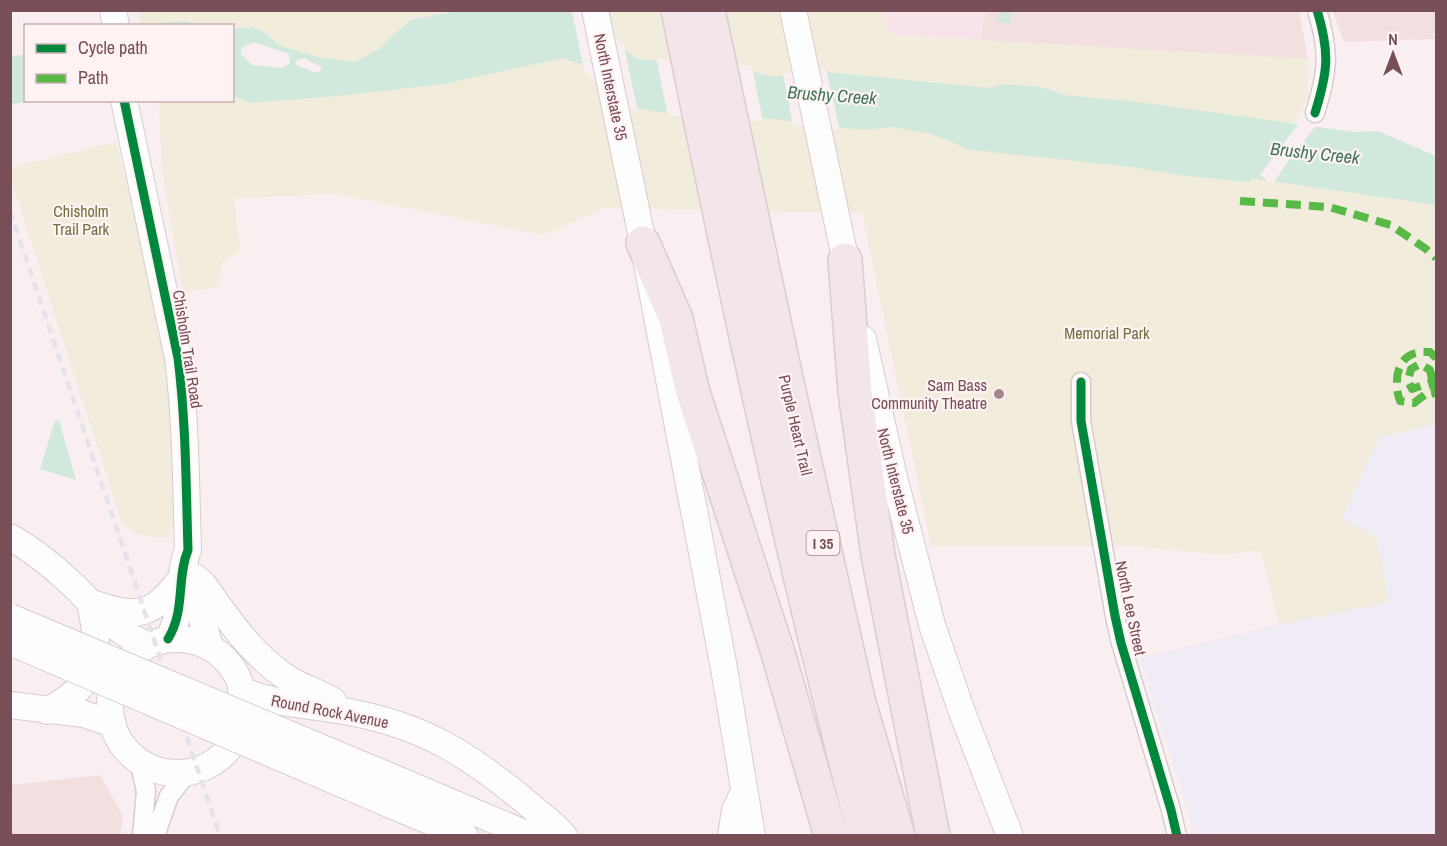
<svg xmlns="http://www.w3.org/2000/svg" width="1447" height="846" font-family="'Archivo Narrow',sans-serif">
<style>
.residential{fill:#f2dfe0}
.commercial{fill:#f8e4e9}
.education{fill:#f0ebf5}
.green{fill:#f1ecdb}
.water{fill:#d0e9dc;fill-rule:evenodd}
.pier{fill:#f9eff0}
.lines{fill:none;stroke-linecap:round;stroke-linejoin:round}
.street-casing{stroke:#d8ccce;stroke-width:21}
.secondary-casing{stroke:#d9cbcd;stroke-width:28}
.highway-casing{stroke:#dacccf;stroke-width:36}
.street{stroke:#fefdfd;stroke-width:18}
.secondary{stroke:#fefdfd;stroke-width:26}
.highway{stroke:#f2e6ea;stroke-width:33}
.rail{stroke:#e4e3e7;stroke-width:4.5;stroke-dasharray:9 6;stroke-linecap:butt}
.secondary-bridge-casing{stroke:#d9cbcd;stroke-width:28;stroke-linecap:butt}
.secondary-bridge{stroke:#fefdfd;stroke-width:26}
.quiet{stroke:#58b947;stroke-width:8;stroke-dasharray:15 8;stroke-linecap:butt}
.cycleway-casing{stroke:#fff2f2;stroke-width:13}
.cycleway{stroke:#00873e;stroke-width:9}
.poi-dot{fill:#a5868e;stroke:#fff2f2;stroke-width:2}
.labels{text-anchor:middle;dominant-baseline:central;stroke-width:4.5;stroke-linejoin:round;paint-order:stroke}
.shield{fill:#fff2f2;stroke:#a07f87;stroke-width:1.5}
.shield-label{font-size:15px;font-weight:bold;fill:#784e59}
.street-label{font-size:16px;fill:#784e59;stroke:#fff2f2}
.park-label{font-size:16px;fill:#6e723f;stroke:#fff2f2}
.poi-label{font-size:16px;fill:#784e59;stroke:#fff2f2;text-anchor:end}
.water-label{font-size:18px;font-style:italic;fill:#3e755c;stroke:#fff2f2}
</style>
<rect width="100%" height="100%" fill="#f9eff0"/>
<path class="residential" d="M 985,11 L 1299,11 L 1308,59 L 981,40 Z
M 1333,11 L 1436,11 L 1436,39 L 1344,42 Z
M 100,775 L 123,816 L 120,835 L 11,835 L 11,785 Z"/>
<path class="commercial" d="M 882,11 L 985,11 L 981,40 L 889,35 Z"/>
<path class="education" d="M 1436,424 L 1436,834 L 1195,835 L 1140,658 L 1279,624 L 1261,550 L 1340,519 L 1379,437 Z"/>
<path class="green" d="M 571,10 L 882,11 L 889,35 L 1308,59 L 1308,96 L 1294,124 L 1253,178 L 1436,205 L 1436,424 L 1379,437 L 1341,519 L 1376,538 L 1389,602 L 1279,624 L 1261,550 L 1223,555 L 1134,546 L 931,546 L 862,213 L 604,208 L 543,235 L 337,194 L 234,198 L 240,251 L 222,262 L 219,285 L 211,289 L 183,292 L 162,172 L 159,100 L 232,100 L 233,96 L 249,103 L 444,84 L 562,58 L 580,64 Z
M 138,11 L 458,11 L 410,20 L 377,50 L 355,62 L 318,57 L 281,46 L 265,33 L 253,27 L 233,29 L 232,26 L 199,25 L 185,21 L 161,23 L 155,25 L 140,25 Z
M 116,142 C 141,235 167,328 174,424 C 177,457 173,492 173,525 L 168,537 C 147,539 139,536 122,523 L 11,180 L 10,168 Z"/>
<path class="water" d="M 458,11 L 573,11 L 637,59 L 745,68 L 761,74 L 775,77 L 826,72 L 989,88 L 1002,84 L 1041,87 L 1063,95 L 1138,102 L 1354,132 L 1378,131 L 1436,156 L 1436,205 L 1252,178 L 1249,182 L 1178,175 L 1132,167 L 971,150 L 931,134 L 893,127 L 863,130 L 761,118 L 656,112 L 631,107 L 581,64 L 562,58 L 444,84 L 336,96 L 249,103 L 233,96 L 233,29 L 253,27 L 265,33 L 281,46 L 318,57 L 355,62 L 377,50 L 410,20 ZM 254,42 L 289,54 L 290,63 L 282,68 L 252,65 L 241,54 L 241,48 ZM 305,58 L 322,68 L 320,72 L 313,72 L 295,64 L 296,60 Z
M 1000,11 L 1011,11 L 1010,24 L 998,22 Z
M 185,21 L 199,25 L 216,25 L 155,25 L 161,23 Z
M 25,54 L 26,100 L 37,101 L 11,104 L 11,57 Z
M 59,420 L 76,480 L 40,469 L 55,421 Z"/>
<path class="pier" d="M 578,10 L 624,45 L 638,112 L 630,110 L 584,71 L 572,11 Z
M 656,58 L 683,61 L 719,70 L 744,65 L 752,67 L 763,121 L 668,116 Z
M 826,69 L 840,130 L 793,125 L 783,73 Z
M 1300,122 L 1317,124 L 1303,143 L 1301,143 L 1296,155 L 1290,158 L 1273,184 L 1260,175 Z"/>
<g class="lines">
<g class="street-casing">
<path id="street" d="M 1315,113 C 1328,71 1330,53 1317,10
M 1081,382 L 1081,421 L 1115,616 L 1121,643 L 1171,810 L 1177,836
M 140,764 L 146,791 L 142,836
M 155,836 L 169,796 L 186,775"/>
</g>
<g class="secondary-casing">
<path id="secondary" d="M 113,10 L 116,26
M 595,10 L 643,243 L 724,668 L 752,836
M 793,10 L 849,277
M 124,100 L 178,358 C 186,422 186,486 188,550 C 176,579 186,609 168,639
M 863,339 L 893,473 L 932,625 L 962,712 L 1010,836
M 10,537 C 33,550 54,567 73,585 C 100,611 111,630 148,645
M 195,577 L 201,615 L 210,647
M 195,578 L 203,584 C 228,619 251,654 287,678 C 302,688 319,692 333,701
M 92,603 C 140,619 152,617 183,576
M110 706a67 67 0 1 1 134 0a67 67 0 1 1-134 0Z
M 241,690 C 276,706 312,704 349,712 C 424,726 468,754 526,802 C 538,813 554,823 564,836
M 10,705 L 84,714 L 113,724
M 47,711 C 100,682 102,658 90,603
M 401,781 L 531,836
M 391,805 L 465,836
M 731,836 L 735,810 L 743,794"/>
</g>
<g class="highway-casing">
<path id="highway" d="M 678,10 C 734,287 793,563 865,836
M 708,10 L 786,378 L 858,699 L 898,836
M 643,243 L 676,319 L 692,389 L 778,653 L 831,836
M 845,260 L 855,392 L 878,555 L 933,836"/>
</g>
<use href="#street" class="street"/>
<use href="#secondary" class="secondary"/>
<use href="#highway" class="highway"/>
<path class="rail" d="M 10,211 L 220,836"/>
<g class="secondary-bridge-casing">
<path id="secondary-bridge" d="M 10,617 L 401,781
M 10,642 L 391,805"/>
</g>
<use href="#secondary-bridge" class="secondary-bridge"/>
<path class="quiet" d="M 1240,201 L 1329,207 L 1391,225 L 1426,249 L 1436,258
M 1436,358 L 1430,352 C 1426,352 1420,351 1416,353 C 1395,358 1394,385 1400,401 L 1414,403 L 1436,386
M 1436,372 L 1432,382 L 1412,389 L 1408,381 L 1411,369 L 1420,364 L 1430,370 L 1436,397"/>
<g class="cycleway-casing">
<path id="cycleway" d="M 124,100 L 178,358 C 186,422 186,486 188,550 C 176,579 186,609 168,639
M 1315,113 C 1328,71 1330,53 1317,10
M 1081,382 L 1081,421 L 1115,616 L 1121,643 L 1171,810 L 1177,836"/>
</g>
<use href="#cycleway" class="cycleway"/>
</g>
<circle class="poi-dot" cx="999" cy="394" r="6"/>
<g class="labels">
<rect class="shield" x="806.5" y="531" width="33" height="24" rx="4.5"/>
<g class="shield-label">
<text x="823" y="543">I 35</text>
</g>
<g class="street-label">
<text transform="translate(611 87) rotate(78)">North Interstate 35</text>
<text transform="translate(188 349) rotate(81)">Chisholm Trail Road</text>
<text transform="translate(796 425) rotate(77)">Purple Heart Trail</text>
<text transform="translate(896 481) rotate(76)">North Interstate 35</text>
<text transform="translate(1131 608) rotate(78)">North Lee Street</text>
<text transform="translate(330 711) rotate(11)">Round Rock Avenue</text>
</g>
<g class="park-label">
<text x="81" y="211">Chisholm<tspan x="81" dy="18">Trail Park</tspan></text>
<text x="1107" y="333">Memorial Park</text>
</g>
<g class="poi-label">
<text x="987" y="385">Sam Bass<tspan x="987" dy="18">Community Theatre</tspan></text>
</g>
<g class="water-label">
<text transform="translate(832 95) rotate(4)">Brushy Creek</text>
<text transform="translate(1315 153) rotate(6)">Brushy Creek</text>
</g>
</g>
<rect width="1447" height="846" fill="none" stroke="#784e59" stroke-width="24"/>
<rect x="24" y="24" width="210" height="78" fill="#fff2f2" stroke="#c9b0b5" stroke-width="1.5"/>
<rect x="36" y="44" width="30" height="9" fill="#00873e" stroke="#c9b0b5" stroke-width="1.5"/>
<text x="78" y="54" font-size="18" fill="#784e59">Cycle path</text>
<rect x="36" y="74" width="30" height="9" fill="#58b947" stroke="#c9b0b5" stroke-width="1.5"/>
<text x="78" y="84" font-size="18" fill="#784e59">Path</text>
<g transform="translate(1393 54)" stroke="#fff2f2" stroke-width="4.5" paint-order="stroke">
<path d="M0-4.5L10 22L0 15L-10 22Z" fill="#784e59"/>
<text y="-9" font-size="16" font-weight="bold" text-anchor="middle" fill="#784e59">N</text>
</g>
</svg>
